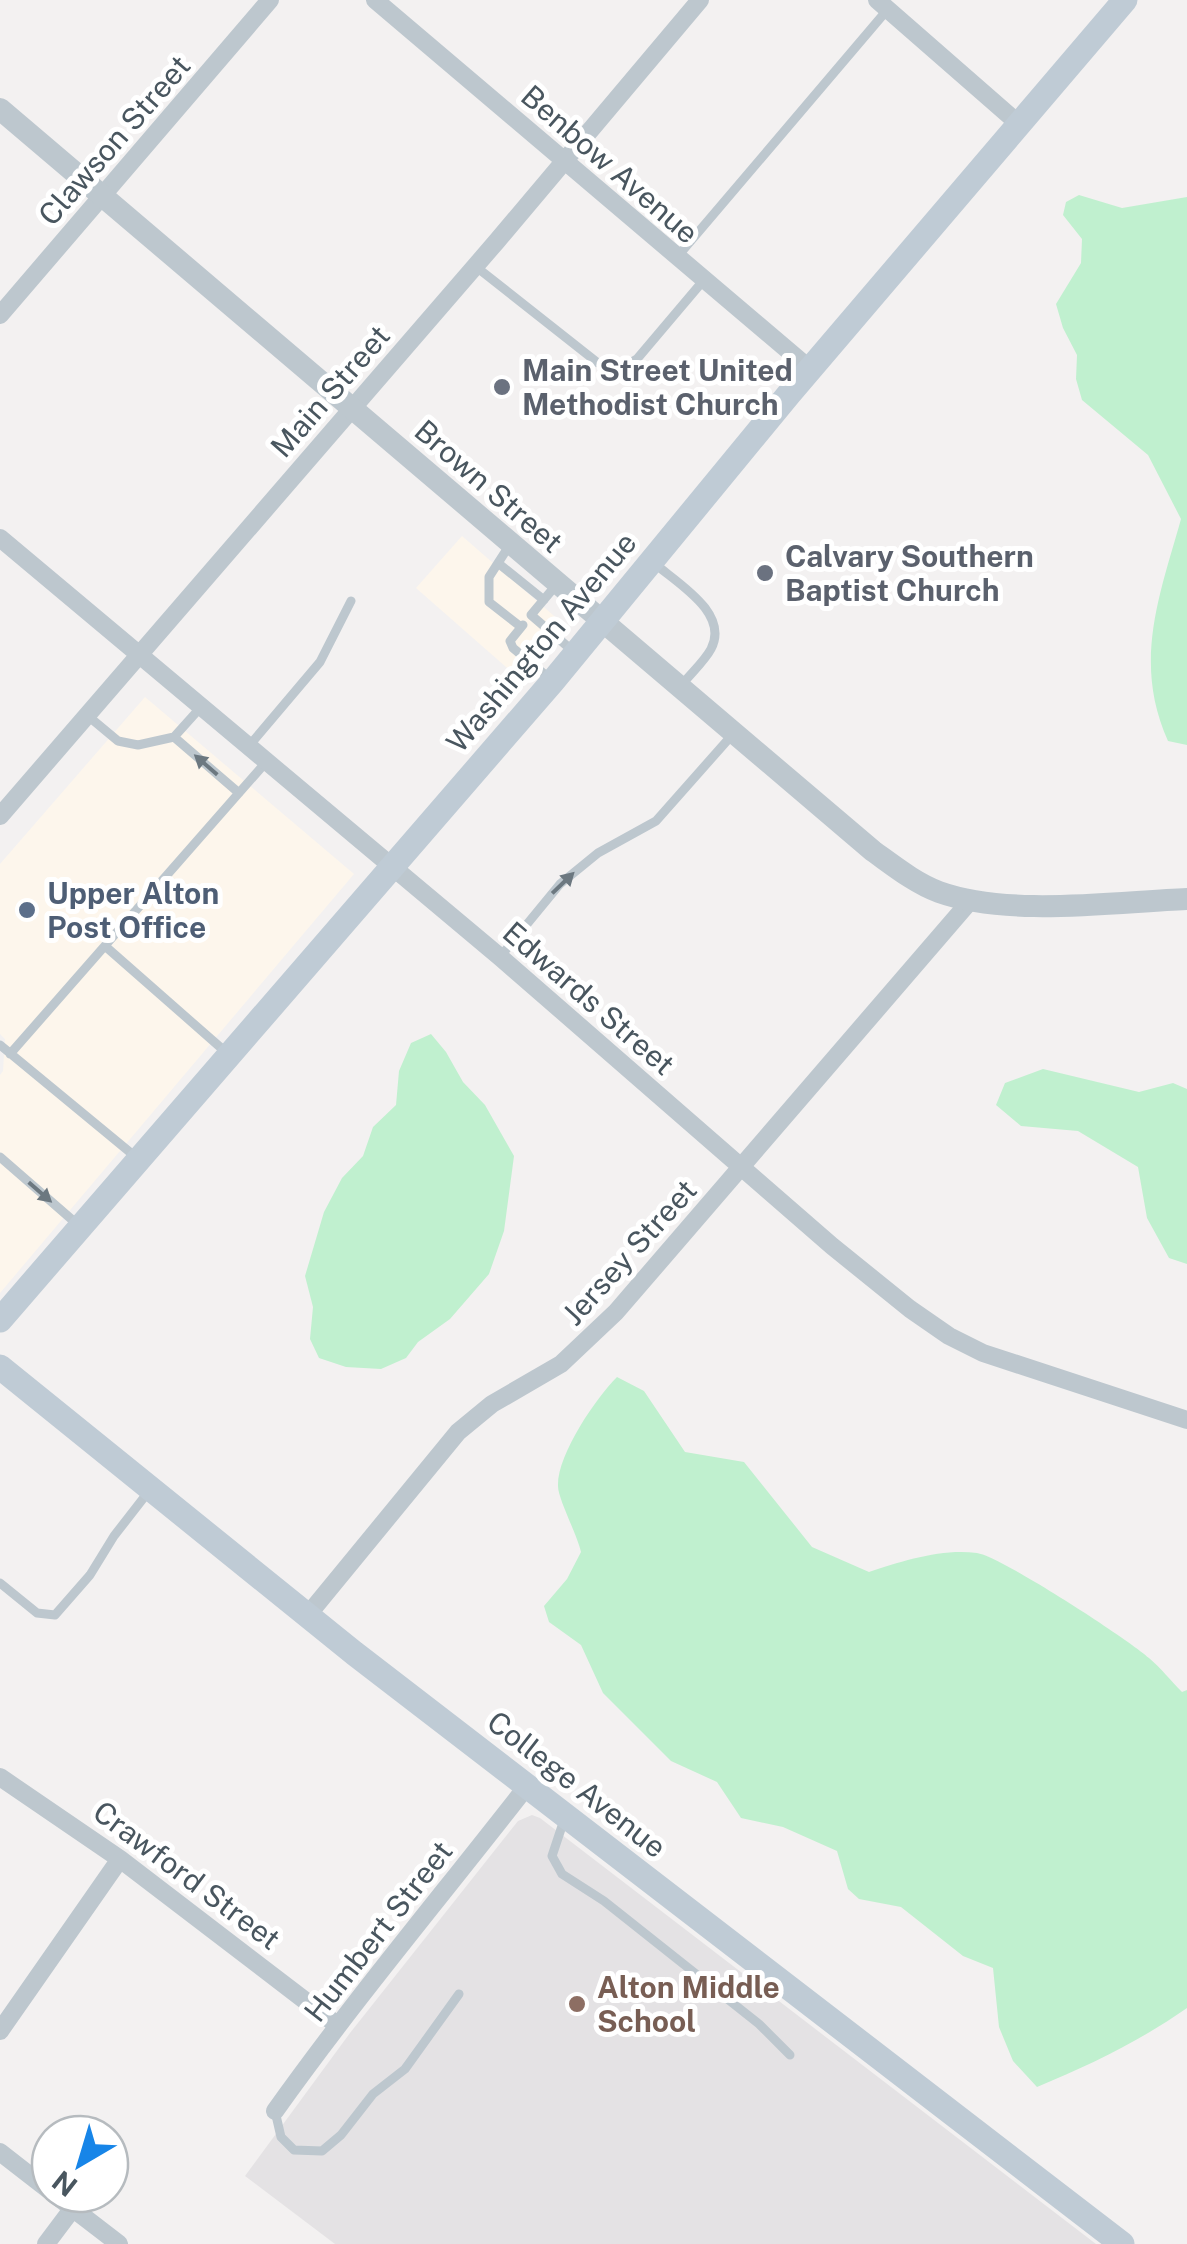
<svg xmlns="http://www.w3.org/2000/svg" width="1187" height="2244" font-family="'Public Sans',sans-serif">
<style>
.commercial{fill:#fdf6ec}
.education{fill:#e4e2e4}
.green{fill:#c0f0cf}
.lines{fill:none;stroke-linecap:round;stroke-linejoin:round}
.service{stroke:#bdc7ce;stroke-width:9}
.minor{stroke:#bdc7ce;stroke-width:18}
.tertiary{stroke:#bdc7ce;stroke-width:22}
.secondary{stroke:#bfcbd5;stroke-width:25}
.oneway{fill:#6c7880}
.worship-dot{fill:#6b7280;stroke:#fff;stroke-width:4}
.service-dot{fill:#5c6f8a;stroke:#fff;stroke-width:4}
.education-dot{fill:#8d6e63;stroke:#fff;stroke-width:4}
.labels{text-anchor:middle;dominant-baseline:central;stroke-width:10;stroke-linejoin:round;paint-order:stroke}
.street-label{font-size:30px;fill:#49565f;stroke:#fff}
.worship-label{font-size:30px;font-weight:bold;fill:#5b616d;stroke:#fff;text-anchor:start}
.service-label{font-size:30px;font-weight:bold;fill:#4e5e75;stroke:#fff;text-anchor:start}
.education-label{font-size:30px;font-weight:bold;fill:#785e54;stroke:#fff;text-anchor:start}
</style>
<rect width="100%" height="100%" fill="#f3f1f1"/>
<path class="commercial" d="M 462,536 L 568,628 L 522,681 L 416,588 Z
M 145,697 L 354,874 L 0,1293 L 0,1075 L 3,1071 L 5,1039 L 0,1034 L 0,864 Z"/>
<path class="education" d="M 532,1815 L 540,1818 L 1096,2244 L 335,2244 L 245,2176 L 350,2033 L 518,1821 Z"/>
<path class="green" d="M 1079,195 L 1122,208 L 1187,197 L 1187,745 L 1168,741 C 1133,663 1159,597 1181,519 L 1148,455 L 1082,400 L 1076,379 L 1077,355 L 1063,328 L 1056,304 L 1081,263 L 1082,239 L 1063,215 L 1066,202 Z
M 431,1034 L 446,1052 L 463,1082 L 485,1105 L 514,1156 L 504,1231 L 489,1274 L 450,1319 L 418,1342 L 406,1358 L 381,1369 L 346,1367 L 319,1358 L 310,1339 L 313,1307 L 305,1276 L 324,1212 L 342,1178 L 363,1156 L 373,1127 L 396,1105 L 399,1071 L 411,1043 Z
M 1043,1069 L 1139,1092 L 1173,1083 L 1187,1089 L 1187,1264 L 1169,1258 L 1147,1218 L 1138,1167 L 1078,1131 L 1021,1126 L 996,1105 L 1005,1083 Z
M 617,1377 L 644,1391 L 685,1452 L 744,1462 L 812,1547 L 869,1572 C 901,1561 943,1548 977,1553 C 1000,1556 1128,1639 1149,1658 C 1161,1668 1171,1681 1182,1692 L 1187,1690 L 1187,2008 C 1140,2041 1090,2065 1037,2087 L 1013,2061 L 999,2027 L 993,1968 L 963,1956 L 901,1907 L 859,1899 L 848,1889 L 837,1851 L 783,1827 L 741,1818 L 717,1782 L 671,1761 L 603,1693 L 581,1645 L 549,1622 L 544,1606 L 567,1579 L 581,1552 C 577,1534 558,1499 558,1486 C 557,1455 596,1398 617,1377 Z"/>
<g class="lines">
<path class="service" d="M 678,256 L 888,9
M 475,266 L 598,363 L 620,369 L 637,359 L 703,281
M 509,546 L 489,577 L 489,602 L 521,627
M 498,563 L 544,600
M 654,563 C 677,583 730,613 711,649 C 704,662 690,674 681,686
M 557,584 L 531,615 L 574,652
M 523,625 L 510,641 L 513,648 L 549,678
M 88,716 L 118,741 L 138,745 L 174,737 L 201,707
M 174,737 L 239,793
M 249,746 L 320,662 L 351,601
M 105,946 L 228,1054
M 500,957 L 560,884 L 598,853 L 656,821 L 733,734
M 0,1045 L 137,1158
M 10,1054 L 267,761
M 0,1157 L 77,1224
M 0,1583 L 37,1613 L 55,1615 L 90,1575 L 114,1536 L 149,1491
M 564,1820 L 552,1856 L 562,1874 L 604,1901 L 759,2024 L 790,2055
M 275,2111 L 281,2137 L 294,2150 L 322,2151 L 341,2135 L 373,2094 L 405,2069 L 459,1994"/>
<path class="minor" d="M 375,0 L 810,369
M 877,0 L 1019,124
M 0,315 L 270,0
M 0,538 L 500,957 L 832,1246 L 910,1309 L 949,1336 L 983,1353 L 1187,1420
M 0,816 L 497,241 L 700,0
M 307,1616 L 458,1432 L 492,1404 L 561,1364 L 616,1312 L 971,900
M 0,1777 L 120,1859 L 337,2025
M 0,2031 L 120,1859
M 275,2111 C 354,2000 443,1894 527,1786
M 0,2152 L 50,2191
M 54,2194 L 119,2244
M 46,2244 L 73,2208"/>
<path class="tertiary" d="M 0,109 L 873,851 C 894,866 915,883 939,892 C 1009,917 1113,902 1187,899"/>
<path class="secondary" d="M 0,1320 L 553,681 L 789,394 L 1125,0
M 0,1367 L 354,1653 L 1122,2244"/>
</g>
<defs><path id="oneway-solid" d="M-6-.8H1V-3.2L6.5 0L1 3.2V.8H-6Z" transform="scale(2.5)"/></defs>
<g class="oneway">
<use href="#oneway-solid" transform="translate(206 765) rotate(-139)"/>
<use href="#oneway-solid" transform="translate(563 883) rotate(-44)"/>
<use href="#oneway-solid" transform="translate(40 1192) rotate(41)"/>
</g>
<g class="worship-dot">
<circle cx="502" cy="387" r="10"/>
<circle cx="765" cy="573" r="10"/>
</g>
<circle class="service-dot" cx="27" cy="910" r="10"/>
<circle class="education-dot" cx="577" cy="2004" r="10"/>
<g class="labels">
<g class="street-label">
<text transform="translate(114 140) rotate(-49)">Clawson Street</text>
<text transform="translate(610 164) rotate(41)">Benbow Avenue</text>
<text transform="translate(330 391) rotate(-49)">Main Street</text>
<text transform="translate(489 486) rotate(41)">Brown Street</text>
<text transform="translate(541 642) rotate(-50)">Washington Avenue</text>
<text transform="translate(589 998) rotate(41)">Edwards Street</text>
<text transform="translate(629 1252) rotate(-48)">Jersey Street</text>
<text transform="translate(577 1784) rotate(38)">College Avenue</text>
<text transform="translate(187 1875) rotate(37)">Crawford Street</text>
<text transform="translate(378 1931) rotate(-52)">Humbert Street</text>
</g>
<g class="worship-label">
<text x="522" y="370">Main Street United<tspan x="522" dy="34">Methodist Church</tspan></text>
<text x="785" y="556">Calvary Southern<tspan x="785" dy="34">Baptist Church</tspan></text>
</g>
<g class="service-label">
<text x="47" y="893">Upper Alton<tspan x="47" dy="34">Post Office</tspan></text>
</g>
<g class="education-label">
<text x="597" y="1987">Alton Middle<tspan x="597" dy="34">School</tspan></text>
</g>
</g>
<g transform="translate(80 2164) rotate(218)"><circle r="48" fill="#ffffff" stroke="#b6bbbf" stroke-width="2.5"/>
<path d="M0-8L18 38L0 25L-18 38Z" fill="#1785e8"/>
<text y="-15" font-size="28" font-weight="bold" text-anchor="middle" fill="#49565f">N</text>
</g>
</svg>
